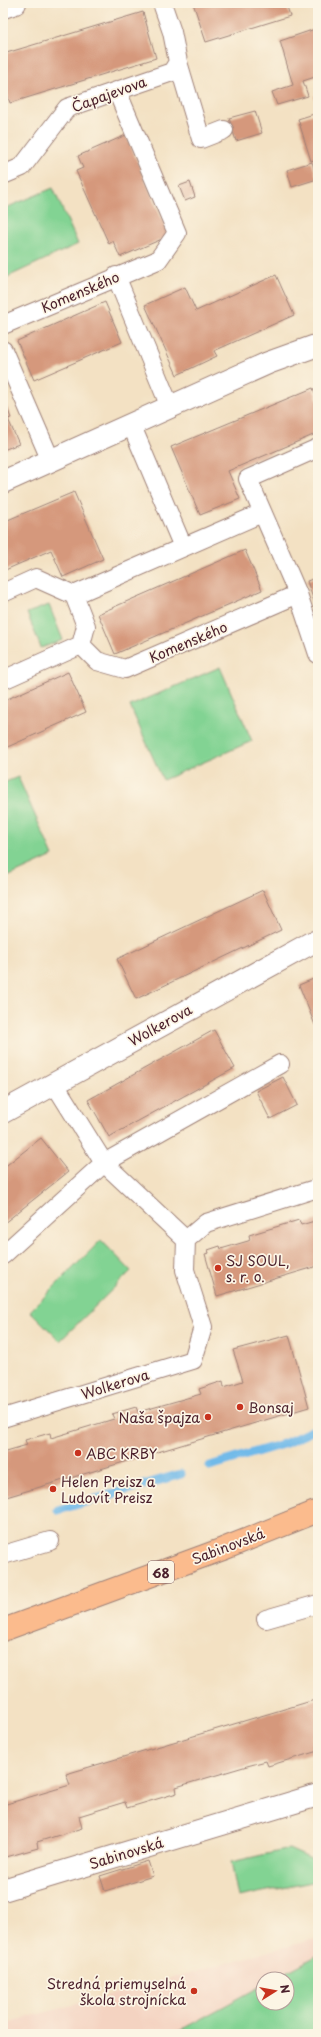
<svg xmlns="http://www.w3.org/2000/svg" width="321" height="2037" font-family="'Playpen Sans',sans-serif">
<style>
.built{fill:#f4d3c1;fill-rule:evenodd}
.green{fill:#82d393;stroke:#66795f}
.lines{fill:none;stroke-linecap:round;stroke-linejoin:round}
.stream{stroke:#71bae9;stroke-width:9}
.building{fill:#d5987b}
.lane-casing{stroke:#9e8077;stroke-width:20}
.street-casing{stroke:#9e8077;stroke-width:24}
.primary-casing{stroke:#9e8077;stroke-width:24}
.lane{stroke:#fff;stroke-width:18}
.street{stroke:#fff;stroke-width:22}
.primary{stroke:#fbbb8d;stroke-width:22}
.poi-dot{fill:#c8321e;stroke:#fcf5e5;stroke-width:1.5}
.labels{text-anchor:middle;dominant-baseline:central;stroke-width:3.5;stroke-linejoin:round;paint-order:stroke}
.shield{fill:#fcf5e5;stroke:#7f5f63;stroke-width:1}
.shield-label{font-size:13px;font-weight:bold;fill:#4a1f2b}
.street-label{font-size:14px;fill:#4a1f2b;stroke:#fcf5e5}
.poi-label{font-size:14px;fill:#4a1f2b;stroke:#fcf5e5;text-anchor:start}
</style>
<rect width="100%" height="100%" fill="#fcf5e5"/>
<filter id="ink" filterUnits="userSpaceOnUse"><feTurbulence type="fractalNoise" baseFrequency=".025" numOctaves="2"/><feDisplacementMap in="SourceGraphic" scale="8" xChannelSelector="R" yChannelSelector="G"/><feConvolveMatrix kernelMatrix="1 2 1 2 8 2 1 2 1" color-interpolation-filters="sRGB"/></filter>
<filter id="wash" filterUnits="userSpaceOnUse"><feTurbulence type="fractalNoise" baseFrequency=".012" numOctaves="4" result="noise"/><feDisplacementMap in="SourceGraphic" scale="16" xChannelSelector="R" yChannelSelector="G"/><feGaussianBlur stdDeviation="0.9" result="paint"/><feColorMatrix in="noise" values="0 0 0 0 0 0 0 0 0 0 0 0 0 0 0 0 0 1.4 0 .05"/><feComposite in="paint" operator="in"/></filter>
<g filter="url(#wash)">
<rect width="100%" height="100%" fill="#f3e1c3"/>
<path class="built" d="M 318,1938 L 318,2034 L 3,2034 L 3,2024 ZM 263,1979 L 287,1979 L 287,2003 L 263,2003 Z"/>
<path class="green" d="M 53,188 L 78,244 L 3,279 L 3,209 Z
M 49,605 L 63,640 L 41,648 L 27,613 Z
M 220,667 L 252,741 L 163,780 L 130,706 Z
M 18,777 L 53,856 L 3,879 L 3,783 Z
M 101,1240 L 131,1271 L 60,1341 L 30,1311 Z
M 289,1849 L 313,1860 L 317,1881 L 238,1897 L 231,1862 Z
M 318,1955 L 318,2034 L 173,2034 L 263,1985 L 263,2003 L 287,2003 L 287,1979 L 274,1979 Z"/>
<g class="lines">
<path class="stream" d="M 210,1466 L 286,1443 L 318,1428
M 58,1510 L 181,1474"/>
</g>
<g id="blocks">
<path class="building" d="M 193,3 L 286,3 L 290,16 L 206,42 Z
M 143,12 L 156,58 L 10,103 L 3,82 L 3,54 Z
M 318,28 L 318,76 L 303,81 L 308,96 L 277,105 L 272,92 L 293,85 L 280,41 Z
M 318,95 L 318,108 L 314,96 Z
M 255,111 L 262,133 L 236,141 L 229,118 Z
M 314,114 L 318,127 L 318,159 L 311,161 L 298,119 Z
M 126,135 L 169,236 L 120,257 L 113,241 L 109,244 L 76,171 L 83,168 L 78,156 Z
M 312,162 L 317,179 L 292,187 L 287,170 Z
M 190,182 L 195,197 L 185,201 L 179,186 Z
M 276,275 L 294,315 L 214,351 L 217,356 L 177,375 L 145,305 L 185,287 L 196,311 Z
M 105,302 L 122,342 L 34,380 L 17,341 Z
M 313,388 L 318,400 L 318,433 L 228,471 L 240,499 L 200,515 L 171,447 Z
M 6,405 L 11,418 L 8,419 L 19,444 L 3,450 L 3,407 Z
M 74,492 L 103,559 L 63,577 L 51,550 L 3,571 L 3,522 Z
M 245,550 L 262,590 L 115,654 L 98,614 Z
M 318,577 L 318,613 L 307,581 Z
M 68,672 L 86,712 L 3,749 L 3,701 Z
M 263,890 L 281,930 L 136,999 L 117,959 Z
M 318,977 L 318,1024 L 315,1025 L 299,985 Z
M 214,1030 L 235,1068 L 109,1137 L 88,1100 Z
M 283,1077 L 297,1105 L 270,1119 L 256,1091 Z
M 41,1138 L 68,1172 L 3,1224 L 3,1168 Z
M 299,1220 L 301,1225 L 318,1220 L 318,1266 L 217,1296 L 205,1254 L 209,1253 L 208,1250 L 220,1246 L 221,1249 L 248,1241 L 250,1240 L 249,1235 Z
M 289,1335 L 309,1407 L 3,1498 L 3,1452 L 27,1445 L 25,1440 L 50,1433 L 51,1438 L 114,1419 L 112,1414 L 136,1407 L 138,1412 L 201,1394 L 199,1389 L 223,1381 L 224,1387 L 243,1381 L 233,1350 Z
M 318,1699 L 318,1745 L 316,1746 L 318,1751 L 268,1766 L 266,1761 L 247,1766 L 176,1787 L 177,1793 L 127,1808 L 125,1802 L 79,1816 L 82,1828 L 37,1842 L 38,1848 L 3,1858 L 3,1805 L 70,1785 L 66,1774 Z
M 148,1861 L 153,1876 L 105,1891 L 100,1876 Z"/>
</g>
</g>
<g filter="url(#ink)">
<use href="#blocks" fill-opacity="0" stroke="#9e8077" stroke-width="1"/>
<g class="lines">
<g class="lane-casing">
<path id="lane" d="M 178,62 L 201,139 L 224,130
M 3,175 L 22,167 L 67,108 L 172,72 L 178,62 L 172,32 L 162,3
M 116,276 L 170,407
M 3,325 L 158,260 L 177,233 L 117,91
M 3,350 L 51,461
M 131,424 L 183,547
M 318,448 L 248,479 L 298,594 L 318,654
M 3,593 L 36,578 L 74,595 L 262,513
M 74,595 L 86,626 L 81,645
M 3,680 L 81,645 L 97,661 L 125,669 L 298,594
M 54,1083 L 104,1163 L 186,1240
M 3,1255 L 104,1163 L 280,1064
M 3,1418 L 193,1360 L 203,1327 L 185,1270 L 186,1240 L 206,1223 L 318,1188
M 3,1555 L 50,1541
M 266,1619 L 318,1604"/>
</g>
<g class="street-casing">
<path id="street" d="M 3,7 L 15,3
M 3,482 L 268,363 L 318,345
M 3,1112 L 311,943 L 318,941
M 3,1890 L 318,1795"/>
</g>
<g class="primary-casing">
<path id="primary" d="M 3,1630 L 223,1549 L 318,1511"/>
</g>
<use href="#lane" class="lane"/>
<use href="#street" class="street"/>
<use href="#primary" class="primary"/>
</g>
</g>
<g class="poi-dot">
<circle cx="218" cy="1268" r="4"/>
<circle cx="240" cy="1407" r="4"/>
<circle cx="208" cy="1417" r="4"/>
<circle cx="78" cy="1453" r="4"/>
<circle cx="53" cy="1489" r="4"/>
<circle cx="194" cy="1991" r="4"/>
</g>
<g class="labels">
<rect class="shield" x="148" y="1561" width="26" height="22" rx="3"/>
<g class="shield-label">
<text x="161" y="1572">68</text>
</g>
<g class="street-label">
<text transform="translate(109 94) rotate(-20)">Čapajevova</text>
<text transform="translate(80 292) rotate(-23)">Komenského</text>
<text transform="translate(188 642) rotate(-23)">Komenského</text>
<text transform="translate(160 1025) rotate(-29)">Wolkerova</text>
<text transform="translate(115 1384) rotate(-17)">Wolkerova</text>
<text transform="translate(228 1546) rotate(-21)">Sabinovská</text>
<text transform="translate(126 1853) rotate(-17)">Sabinovská</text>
</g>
<g class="poi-label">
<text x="226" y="1260">SJ SOUL,<tspan x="226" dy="16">s. r. o.</tspan></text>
<text x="248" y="1407">Bonsaj</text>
<text x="200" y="1417" text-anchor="end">Naša špajza</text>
<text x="86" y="1453">ABC KRBY</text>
<text x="61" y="1481">Helen Preisz a<tspan x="61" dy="16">Ludovít Preisz</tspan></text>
<text x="186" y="1983" text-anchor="end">Stredná priemyselná<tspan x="186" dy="16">škola strojnícka</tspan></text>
</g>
</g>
<rect width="321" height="2037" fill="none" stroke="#fcf5e5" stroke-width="16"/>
<g transform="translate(275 1991) rotate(79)"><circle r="19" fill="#fcf5e5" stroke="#b59f9b"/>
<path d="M0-3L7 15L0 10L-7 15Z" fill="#c8321e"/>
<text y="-6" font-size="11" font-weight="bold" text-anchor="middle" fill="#4a1f2b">N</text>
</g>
</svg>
